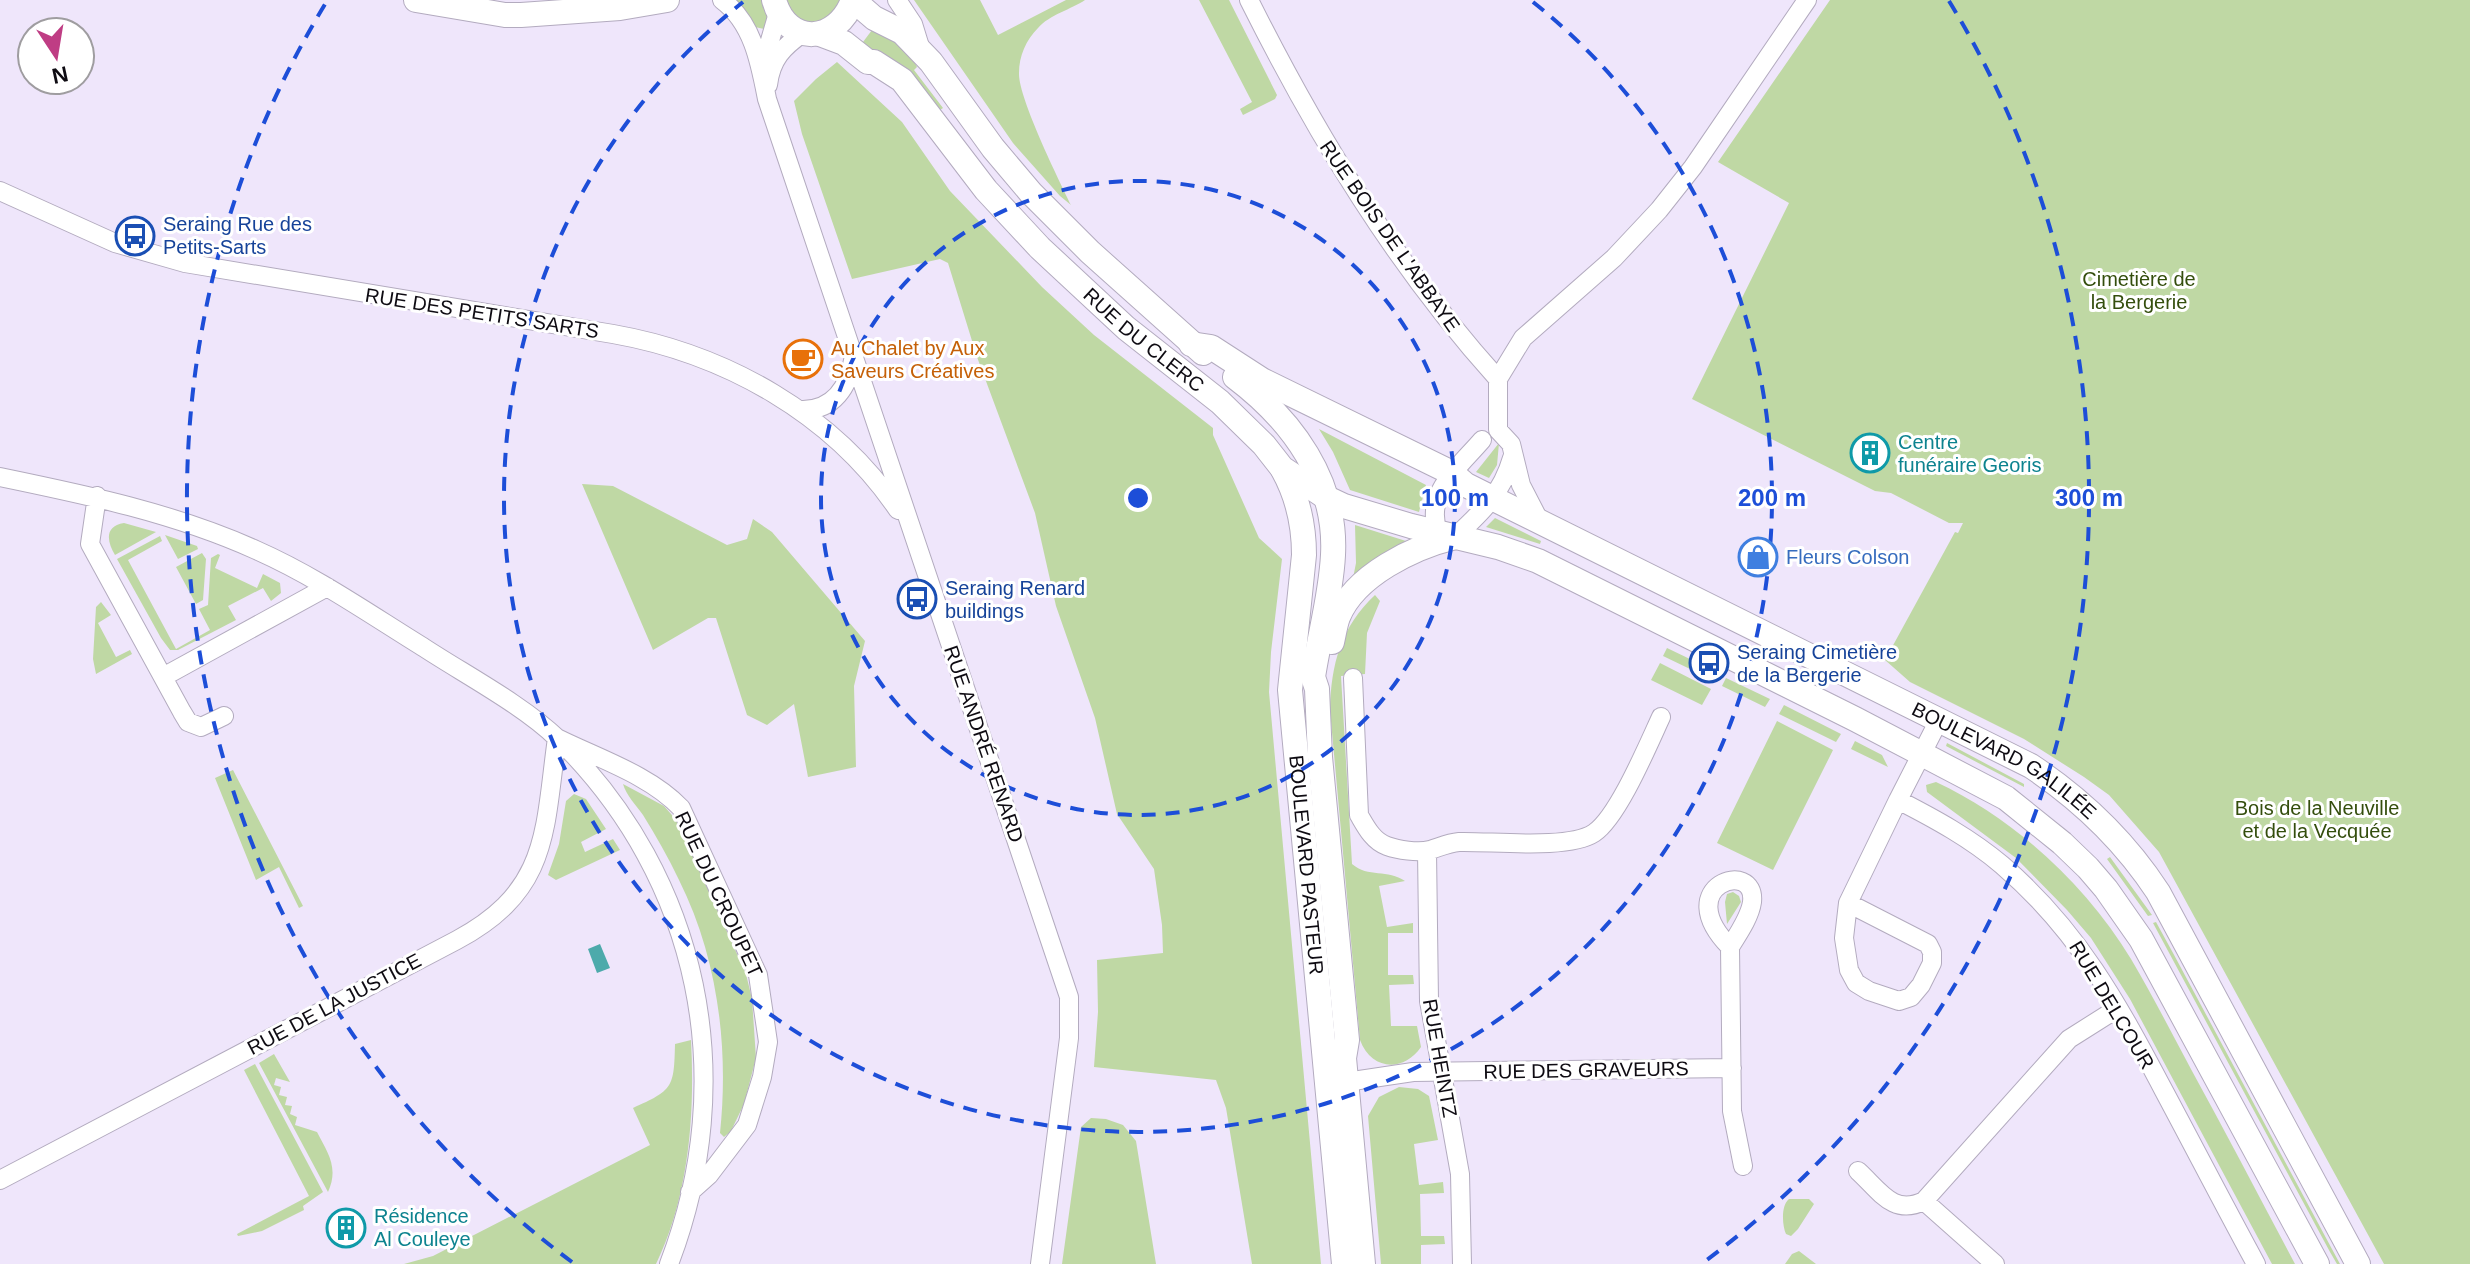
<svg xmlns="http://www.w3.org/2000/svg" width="2470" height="1264" font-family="Arial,sans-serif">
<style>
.green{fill:#bfd8a4}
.water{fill:#4daaab}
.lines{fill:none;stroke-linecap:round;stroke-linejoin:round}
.street-casing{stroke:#b3abbf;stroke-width:20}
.secondary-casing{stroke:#b3abbf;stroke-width:26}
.street{stroke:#fff;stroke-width:18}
.secondary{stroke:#fff;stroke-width:24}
.ring{fill:none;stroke:#1d4ed8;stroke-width:4;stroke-dasharray:14 10}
.labels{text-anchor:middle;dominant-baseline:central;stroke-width:6;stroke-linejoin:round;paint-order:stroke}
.transit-label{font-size:20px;fill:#164399;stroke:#fff;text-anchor:start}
.street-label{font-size:20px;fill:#0e0b12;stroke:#fff}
.park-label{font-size:20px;fill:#344e0d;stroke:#fff}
.food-label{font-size:20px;fill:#c56008;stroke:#fff;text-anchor:start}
.culture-label{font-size:20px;fill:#0d838f;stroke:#fff;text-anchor:start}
.shop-label{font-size:20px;fill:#366cbe;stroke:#fff;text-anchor:start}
.centre{fill:#1d4ed8;stroke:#fff;stroke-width:4}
.ring-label{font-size:24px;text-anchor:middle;font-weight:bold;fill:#1d4ed8;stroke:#fff;stroke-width:6;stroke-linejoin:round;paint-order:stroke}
</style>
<rect width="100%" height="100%" fill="#efe6fb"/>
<path class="green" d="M 734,0 L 765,0 L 769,6 L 769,30 L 755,27 Z
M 785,0 L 844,0 L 839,12 L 812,25 L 792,15 Z
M 914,0 L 980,0 L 998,35 L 1066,0 L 1085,0 C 1072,9 1049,15 1038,28 C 1026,40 1019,56 1019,73 C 1018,97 1059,180 1071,205 L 1060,196 L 1013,143 Z
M 1199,0 L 1229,0 L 1277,95 L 1275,99 L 1243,115 L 1240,109 L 1252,102 Z
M 1830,0 L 2470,0 L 2470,1264 L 2384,1264 L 2159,852 L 2109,795 L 2084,777 L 2024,739 L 1910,682 L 1885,660 L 1955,532 L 1958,533 L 1963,523 L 1949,523 L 1891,493 L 1875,491 L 1692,399 L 1789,203 L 1718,162 Z
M 875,26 L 905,44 L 917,67 L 914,70 L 943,108 L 940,110 L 911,73 L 860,46 Z
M 837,62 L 902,122 L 950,191 L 1042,287 L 1094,335 L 1213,428 L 1213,435 L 1259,538 L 1282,559 L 1271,652 L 1269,692 L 1321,1264 L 1252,1264 L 1226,1108 L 1216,1080 L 1094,1067 L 1098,1012 L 1097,960 L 1163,953 L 1162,925 L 1154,869 L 1117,814 L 1095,718 L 1056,606 L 1035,513 L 977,357 L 948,263 L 940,259 L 852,279 L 802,134 L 794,101 L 816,79 Z
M 1319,429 L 1426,485 L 1419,512 L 1350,490 L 1333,452 Z
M 1499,443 L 1497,465 L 1489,478 L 1476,472 Z
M 582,484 L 613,486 L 727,545 L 747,539 L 753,519 L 772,532 L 865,641 L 854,686 L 856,767 L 808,777 L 794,704 L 767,725 L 747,715 L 716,618 L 708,618 L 653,650 Z
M 1495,518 L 1541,541 L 1540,544 L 1486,527 Z
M 124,523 L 156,532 L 115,555 C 107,542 104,526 124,523 Z
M 1355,525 L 1406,541 L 1388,551 L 1353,578 L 1356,563 Z
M 165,535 L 197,546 L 198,549 L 178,559 Z
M 160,536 L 162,541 L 128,560 L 176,649 L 210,630 L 199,609 L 208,605 L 211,558 L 218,554 L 220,555 L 215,568 L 257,588 L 263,574 L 280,583 L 281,593 L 271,601 L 263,588 L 228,606 L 236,620 L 178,650 L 170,650 L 161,638 L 117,559 Z
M 202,553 L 206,559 L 203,600 L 196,604 L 176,567 Z
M 1375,595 L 1380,601 L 1367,633 L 1365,674 L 1341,676 L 1352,864 C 1368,878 1388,869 1405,881 L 1379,886 L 1387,927 L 1413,923 L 1413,933 L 1388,933 L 1388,975 L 1413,975 L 1414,984 L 1389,985 L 1391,1026 L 1417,1026 L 1421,1047 C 1403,1073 1371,1070 1360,1040 L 1330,710 C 1331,664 1341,627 1375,595 Z
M 101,602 L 111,615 L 98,623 L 116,657 L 130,650 L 132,654 L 96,674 L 93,659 L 96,607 Z
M 1667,648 L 1719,673 L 1715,681 L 1663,656 Z
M 1660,663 L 1711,689 L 1702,705 L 1651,680 Z
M 1726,678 L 1770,699 L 1765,707 L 1722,686 Z
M 1784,705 L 1841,734 L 1836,742 L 1779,714 Z
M 1777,721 L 1833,750 L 1773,870 L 1717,843 Z
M 1855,741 L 1882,755 L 1888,767 L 1851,749 Z
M 1947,743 L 2024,784 L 2024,787 L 1946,746 Z
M 233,770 L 303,906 L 299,908 L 279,867 L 256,880 L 215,778 Z
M 1936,782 C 2015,819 2086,885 2131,959 C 2153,996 2172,1034 2192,1071 C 2227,1135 2261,1200 2295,1264 L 2272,1264 L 2130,999 L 2091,938 L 2067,910 L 2016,858 L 1927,792 L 1926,785 Z
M 623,784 L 664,806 L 678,822 L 746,974 L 752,999 L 756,1058 L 744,1104 L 731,1131 L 724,1137 L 720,1133 C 729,1048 718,958 679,880 C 668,857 656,836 643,815 C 636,805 626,795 623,784 Z
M 574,794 L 586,799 L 606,829 L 581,842 L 585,852 L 613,839 L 620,850 L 556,880 L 548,875 L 559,844 L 566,801 Z
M 2110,857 L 2152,915 L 2148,916 L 2107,859 Z
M 1733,892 L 1739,896 L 1741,902 L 1727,924 L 1725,902 L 1727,894 Z
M 2156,922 L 2173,953 L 2340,1264 L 2337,1264 L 2330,1252 L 2153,923 Z
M 691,1040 C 695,1114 689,1196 656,1264 L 404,1264 L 433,1256 L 650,1145 L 633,1108 C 673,1090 674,1088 675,1044 Z
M 274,1054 L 290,1082 L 276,1078 L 274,1085 L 281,1087 L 279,1095 L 287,1097 L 285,1105 L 292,1106 L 290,1114 L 297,1117 L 295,1125 L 317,1132 C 328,1153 339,1168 328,1192 L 259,1063 Z
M 255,1064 L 323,1192 L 303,1206 L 304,1210 L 262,1231 L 238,1236 L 237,1234 L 309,1196 L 244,1070 Z
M 1399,1087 L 1418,1089 L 1429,1096 L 1438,1140 L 1414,1144 L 1419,1185 L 1443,1182 L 1444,1193 L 1420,1194 L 1421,1236 L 1444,1236 L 1445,1244 L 1421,1245 L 1421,1264 L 1381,1264 L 1368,1116 L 1379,1097 Z
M 1091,1118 L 1106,1119 L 1123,1125 L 1136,1141 L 1156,1264 L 1062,1264 L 1081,1127 Z
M 1789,1199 L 1809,1199 L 1814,1204 L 1798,1229 L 1791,1236 L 1786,1234 C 1782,1225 1781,1205 1789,1199 Z
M 1799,1251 L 1816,1264 L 1785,1264 L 1792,1254 Z"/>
<path class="water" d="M 600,944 L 610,968 L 597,973 L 588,949 Z"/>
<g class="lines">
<g class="street-casing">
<path id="street" d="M 722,0 C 753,23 760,63 767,99 L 1069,997 L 1069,1038 L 1040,1264
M 897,0 L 913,24 L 921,50
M 1249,0 C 1317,136 1396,266 1498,379
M 762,68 L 778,13
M 768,85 C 771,59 783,47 803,33
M 0,191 L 115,243 L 185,263 L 613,334 C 726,354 833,414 898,510
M 801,410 C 834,411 849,386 854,356
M 0,477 C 87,495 174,513 256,550 C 315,576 368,613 423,647 C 464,674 523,705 558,739 C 701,879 740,1079 669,1264
M 97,496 L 90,544 L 182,712 L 188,722 L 201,727 L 224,716
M 1539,520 L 1521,485 L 1511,444 L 1498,430 L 1498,379 L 1523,338 L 1614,258 L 1659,210 L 1693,167 L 1807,0
M 1438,532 C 1424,493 1459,467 1482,440
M 1456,536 C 1482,512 1502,493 1512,458
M 163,677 L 327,587
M 1353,678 L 1359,815 C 1366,827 1373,841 1387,846 C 1398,850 1418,853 1430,850 C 1440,847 1448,843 1459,842 C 1492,841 1568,850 1594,833 C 1618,817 1648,745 1661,717
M 1939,720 L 1898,800 C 1935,819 1970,838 2002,865 C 2078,930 2118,1004 2164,1091 C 2195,1149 2225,1207 2256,1264
M 1427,851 L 1429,1001 L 1460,1174 L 1462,1264
M 1848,903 L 1928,944 L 1932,952 L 1932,963 L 1921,985 L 1911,997 L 1899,1001 L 1869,991 L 1856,983 L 1849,970 L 1844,938 L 1848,903 L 1898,800
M 1730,947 C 1738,934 1750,917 1752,902 C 1757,858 1669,885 1730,947 L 1732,1111 L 1743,1166
M 1346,1082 L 1413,1072 L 1732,1068
M 1858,1171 C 1880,1191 1893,1216 1924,1201
M 0,1180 L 457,940 C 550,890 544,831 557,738 C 597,758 650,775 681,808 L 758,975 L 768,1042 L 762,1077 L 747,1125 L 709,1175 L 690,1192
M 1995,1264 L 1924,1201 L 2069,1039 L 2118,1008"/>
</g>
<g class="secondary-casing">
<g id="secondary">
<path d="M 416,0 L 505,15 L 521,15 L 620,8 L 667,0"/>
<path d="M 774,0 C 787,47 837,44 853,0"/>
<path d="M 853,0 L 874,18 L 902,32 L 931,62 L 993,148 L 1031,193 L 1090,252 L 1203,353"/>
<path id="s1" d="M 820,34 L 844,43 L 868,62 L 874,62 L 902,80 L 986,190 L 1040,248 L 1126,328 L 1220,402 L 1264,445 L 1282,468 L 1327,498 L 1344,506 L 1411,526 L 1498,547 L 1538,561 L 1855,719 L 2006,798 L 2062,843 L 2088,868 L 2106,889 L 2141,939 L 2317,1264"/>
<path id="s2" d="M 1191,344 L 1211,347 L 1262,380 L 1452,473 L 1466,485 L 1494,499 L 2031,766 C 2082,800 2124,840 2158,892 L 2358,1264"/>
<path d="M 1235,377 C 1292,420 1337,481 1333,555 C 1331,596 1319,637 1313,677 L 1317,689 L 1320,757 L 1347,1040 L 1344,1058 L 1363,1264"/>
<path id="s3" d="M 1283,470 C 1298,497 1304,524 1304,555 L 1290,690 L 1344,1264"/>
<path d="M 1332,642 C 1334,634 1335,625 1338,617 C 1355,575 1414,547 1455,537"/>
</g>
</g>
<use href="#street" class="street"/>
<use href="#secondary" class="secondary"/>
</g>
<g class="ring">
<circle cx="1138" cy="498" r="317"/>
<path d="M1533 2A634 634 0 1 1 743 2"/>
<path d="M572 1262A951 951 0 0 1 327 1M1949 1A951 951 0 0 1 1704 1262"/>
</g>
<defs>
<g id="bus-ring" transform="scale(2)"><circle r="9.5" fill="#fff" stroke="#1a4fb4" stroke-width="1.5"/><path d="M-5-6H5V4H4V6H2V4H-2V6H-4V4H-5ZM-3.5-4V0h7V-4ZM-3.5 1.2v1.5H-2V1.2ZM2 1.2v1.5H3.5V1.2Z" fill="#1a4fb4"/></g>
<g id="cafe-ring" transform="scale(2)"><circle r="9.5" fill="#fff" stroke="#e8710a" stroke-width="1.5"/><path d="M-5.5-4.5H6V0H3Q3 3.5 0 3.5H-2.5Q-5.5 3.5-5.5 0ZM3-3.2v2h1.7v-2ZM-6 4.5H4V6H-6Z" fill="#e8710a"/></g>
<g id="building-ring" transform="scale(2)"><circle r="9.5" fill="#fff" stroke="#0f9aa8" stroke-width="1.5"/><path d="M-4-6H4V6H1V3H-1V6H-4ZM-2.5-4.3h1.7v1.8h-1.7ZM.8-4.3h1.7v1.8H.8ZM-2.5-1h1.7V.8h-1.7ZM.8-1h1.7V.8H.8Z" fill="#0f9aa8"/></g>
<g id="shop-ring" transform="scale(2)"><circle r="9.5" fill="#fff" stroke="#3f7fe0" stroke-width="1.5"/><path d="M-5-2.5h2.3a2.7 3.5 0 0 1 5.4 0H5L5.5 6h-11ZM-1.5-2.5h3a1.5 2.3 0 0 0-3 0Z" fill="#3f7fe0"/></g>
</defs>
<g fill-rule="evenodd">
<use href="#bus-ring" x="135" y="236"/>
<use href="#cafe-ring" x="803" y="359"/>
<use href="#building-ring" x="1870" y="453"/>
<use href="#shop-ring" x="1758" y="557"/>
<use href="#bus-ring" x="917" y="599"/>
<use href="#bus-ring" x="1709" y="663"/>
<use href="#building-ring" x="346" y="1228"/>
</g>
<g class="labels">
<g class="transit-label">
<text x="163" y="224">Seraing Rue des<tspan x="163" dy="23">Petits-Sarts</tspan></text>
<text x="945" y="588">Seraing Renard<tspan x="945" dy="23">buildings</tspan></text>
<text x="1737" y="652">Seraing Cimetière<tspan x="1737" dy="23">de la Bergerie</tspan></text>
</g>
<g class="street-label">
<text transform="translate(1390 236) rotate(55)">RUE BOIS DE L'ABBAYE</text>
<text transform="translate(482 313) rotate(9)">RUE DES PETITS SARTS</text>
<text stroke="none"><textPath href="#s1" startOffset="452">RUE DU CLERC</textPath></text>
<text transform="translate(984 744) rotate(71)">RUE ANDRÉ RENARD</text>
<text stroke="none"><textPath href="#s2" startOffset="916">BOULEVARD GALILÉE</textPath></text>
<text stroke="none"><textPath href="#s3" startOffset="400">BOULEVARD PASTEUR</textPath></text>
<text transform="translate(719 894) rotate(65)">RUE DU CROUPET</text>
<text transform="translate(334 1004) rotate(-28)">RUE DE LA JUSTICE</text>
<text transform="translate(2112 1005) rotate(59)">RUE DELCOUR</text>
<text transform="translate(1440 1058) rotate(80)">RUE HEINTZ</text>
<text transform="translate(1586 1070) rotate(-1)">RUE DES GRAVEURS</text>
</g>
<g class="park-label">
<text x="2139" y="279">Cimetière de<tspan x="2139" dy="23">la Bergerie</tspan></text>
<text x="2317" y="808">Bois de la Neuville<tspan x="2317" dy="23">et de la Vecquée</tspan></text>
</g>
<g class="food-label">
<text x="831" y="348">Au Chalet by Aux<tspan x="831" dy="23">Saveurs Créatives</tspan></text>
</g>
<g class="culture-label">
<text x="1898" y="442">Centre<tspan x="1898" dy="23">funéraire Georis</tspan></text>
<text x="374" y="1216">Résidence<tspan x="374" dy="23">Al Couleye</tspan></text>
</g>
<g class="shop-label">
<text x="1786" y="557">Fleurs Colson</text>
</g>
</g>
<circle cx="1138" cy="498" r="12" class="centre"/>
<g class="ring-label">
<text x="1455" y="506">100 m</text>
<text x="1772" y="506">200 m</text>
<text x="2089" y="506">300 m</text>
</g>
<g transform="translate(56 56) rotate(168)"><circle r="38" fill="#ffffff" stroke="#9f9da0" stroke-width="2"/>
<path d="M0-6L14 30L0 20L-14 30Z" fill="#bf3d84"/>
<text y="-12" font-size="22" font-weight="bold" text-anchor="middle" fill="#0e0b12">N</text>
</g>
</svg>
